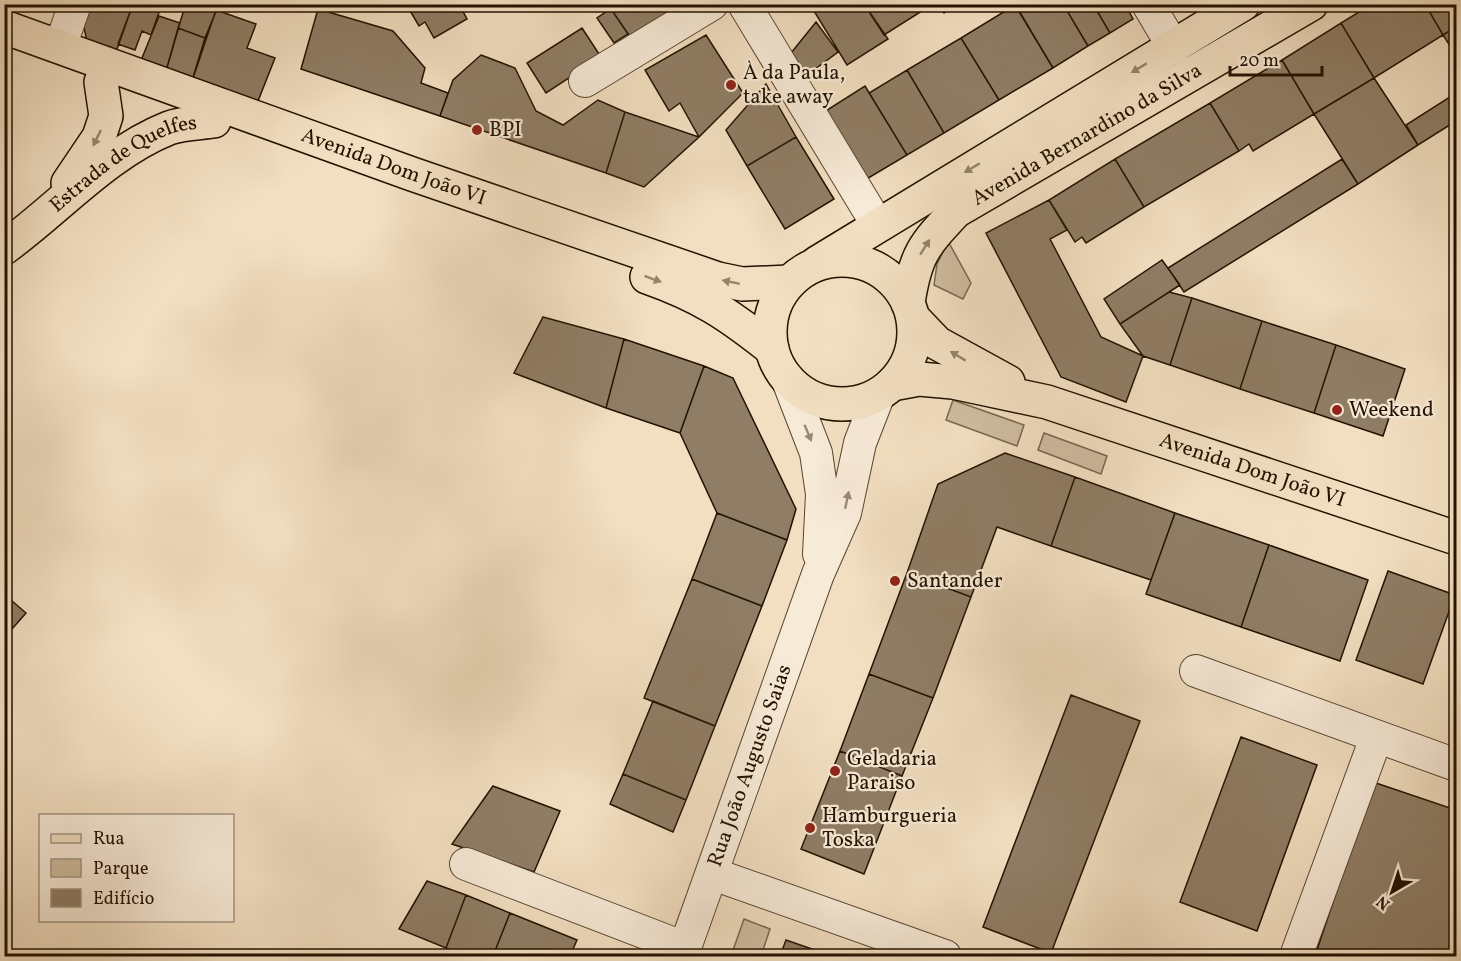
<svg xmlns="http://www.w3.org/2000/svg" width="1461" height="961" font-family="Vollkorn,serif">
<style>
.green{fill:#cfbca0;stroke:#796750;stroke-width:1.5}
.building{fill:#8f7d65;stroke:#231201;stroke-width:1.5}
.lines{fill:none;stroke-linecap:round;stroke-linejoin:round}
.minor-casing{stroke:#574531;stroke-width:34}
.major-casing{stroke:#231201;stroke-width:36}
.minor{stroke:#f7ead7;stroke-width:32}
.major{stroke:#f2dfc1;stroke-width:33}
.oneway{fill:#95836b}
.oneway2{fill:#988977}
.poi-dot{fill:#8f2418;stroke:#f7ead7;stroke-width:2}
.labels{text-anchor:middle;dominant-baseline:central;stroke-width:4.5;stroke-linejoin:round;paint-order:stroke}
.poi-label{font-size:21px;fill:#231201;stroke:#f7ead7;text-anchor:start}
.street-label{font-size:21px;fill:#231201;stroke:#f7ead7}
</style>
<rect width="100%" height="100%" fill="#f2dfc1"/>
<filter id="stains"><feTurbulence type="fractalNoise" baseFrequency=".00333" numOctaves="4"/><feColorMatrix values="0 0 0 0 .2 0 0 0 0 .09 0 0 0 0 .02 0 0 0 .5 -.17"/></filter>
<radialGradient id="worn" r=".72"><stop offset=".6" stop-color="#630" stop-opacity="0"/><stop offset="1" stop-color="#630" stop-opacity=".3"/></radialGradient>
<path class="green" d="M 948,241 L 971,283 L 963,299 L 934,285 L 937,264 Z
M 953,400 L 1024,425 L 1017,446 L 946,420 Z
M 1044,433 L 1107,456 L 1101,474 L 1038,450 Z
M 744,919 L 770,929 L 761,956 L 731,956 Z"/>
<path class="building" d="M 87,4 L 133,4 L 116,52 L 87,42 L 82,18 Z
M 133,4 L 162,4 L 151,35 L 142,31 L 135,50 L 118,44 Z
M 186,4 L 219,4 L 205,38 L 178,28 Z
M 406,4 L 459,4 L 467,19 L 434,38 L 425,22 L 419,26 Z
M 607,4 L 624,4 L 613,12 L 628,34 L 614,43 L 597,18 L 610,9 Z
M 624,4 L 688,4 L 633,41 L 613,12 Z
M 825,4 L 864,4 L 888,39 L 847,65 L 814,11 Z
M 864,4 L 933,4 L 884,35 Z
M 939,4 L 957,4 L 944,13 Z
M 1063,4 L 1088,46 L 1053,68 L 1015,4 Z
M 1063,4 L 1093,4 L 1110,33 L 1088,46 Z
M 1093,4 L 1125,4 L 1133,19 L 1110,33 Z
M 1372,4 L 1425,4 L 1443,35 L 1374,78 L 1341,23 Z
M 1425,4 L 1456,4 L 1456,27 L 1443,35 Z
M 1015,5 L 1053,68 L 999,100 L 961,38 Z
M 318,9 L 393,31 L 425,68 L 421,83 L 448,93 L 440,116 L 301,69 Z
M 216,10 L 256,24 L 247,48 L 275,58 L 258,101 L 192,81 Z
M 159,16 L 180,23 L 166,71 L 140,63 Z
M 816,22 L 838,52 L 803,78 L 787,58 Z
M 1341,23 L 1374,78 L 1314,114 L 1282,60 Z
M 1456,27 L 1456,55 L 1443,35 Z
M 178,28 L 205,38 L 192,81 L 166,71 Z
M 582,28 L 601,57 L 546,93 L 527,63 Z
M 706,35 L 743,93 L 699,137 L 680,103 L 669,111 L 645,70 Z
M 961,38 L 999,100 L 944,133 L 907,70 Z
M 481,55 L 515,68 L 536,111 L 563,125 L 598,100 L 625,112 L 606,173 L 440,116 L 453,80 Z
M 1282,60 L 1314,114 L 1253,151 L 1249,144 L 1239,151 L 1210,103 Z
M 907,70 L 944,133 L 907,155 L 869,93 Z
M 1374,78 L 1418,145 L 1358,184 L 1314,114 Z
M 766,84 L 796,137 L 747,166 L 726,130 Z
M 865,86 L 907,155 L 865,180 L 824,112 Z
M 1456,93 L 1456,121 L 1418,145 L 1406,125 Z
M 1210,103 L 1239,151 L 1144,207 L 1115,159 Z
M 625,112 L 699,137 L 644,187 L 606,173 Z
M 796,137 L 834,199 L 785,229 L 747,166 Z
M 1115,159 L 1144,207 L 1086,243 L 1082,237 L 1075,242 L 1049,200 Z
M 1342,159 L 1358,184 L 1184,292 L 1168,268 Z
M 1049,200 L 1067,230 L 1050,239 L 1101,337 L 1143,356 L 1126,402 L 1061,377 L 986,233 Z
M 1162,260 L 1180,285 L 1120,324 L 1104,299 Z
M 1169,292 L 1192,298 L 1170,365 L 1143,356 L 1120,324 Z
M 1192,298 L 1262,321 L 1240,389 L 1170,365 Z
M 543,317 L 624,339 L 606,408 L 514,373 Z
M 1262,321 L 1336,345 L 1314,413 L 1240,389 Z
M 624,339 L 704,366 L 680,433 L 606,408 Z
M 1336,345 L 1405,369 L 1383,436 L 1314,413 Z
M 704,366 L 733,378 L 796,509 L 787,540 L 717,513 L 680,433 Z
M 1005,453 L 1075,477 L 1051,546 L 997,527 L 971,597 L 907,573 L 938,484 Z
M 1075,477 L 1175,513 L 1151,580 L 1051,546 Z
M 717,513 L 787,540 L 762,606 L 692,579 Z
M 1175,513 L 1269,545 L 1241,627 L 1146,594 Z
M 1269,545 L 1368,580 L 1340,661 L 1241,627 Z
M 1388,571 L 1455,595 L 1423,684 L 1356,660 Z
M 907,573 L 971,597 L 933,698 L 869,674 Z
M 692,579 L 762,606 L 715,726 L 644,698 Z
M 4,594 L 26,613 L 4,638 Z
M 869,674 L 933,698 L 902,776 L 840,751 Z
M 1071,695 L 1140,721 L 1051,953 L 983,927 Z
M 653,701 L 715,726 L 686,800 L 623,774 Z
M 1241,737 L 1317,765 L 1257,931 L 1180,902 Z
M 840,751 L 902,776 L 864,874 L 801,849 Z
M 623,774 L 686,800 L 673,832 L 610,804 Z
M 1373,782 L 1456,810 L 1456,956 L 1315,956 Z
M 493,786 L 560,811 L 534,872 L 452,844 Z
M 427,881 L 466,895 L 446,948 L 399,929 Z
M 466,895 L 510,913 L 493,956 L 468,956 L 446,948 Z
M 510,913 L 577,940 L 570,956 L 493,956 Z
M 786,940 L 832,956 L 780,956 Z"/>
<g class="lines">
<g class="minor-casing">
<g id="minor">
<path d="M 744,4 L 877,224"/>
<path d="M 1148,4 L 1174,48"/>
<path d="M 60,47 L 75,4"/>
<path d="M 585,81 L 712,4"/>
<path d="M 787,378 L 816,453 L 822,494 L 819,554"/>
<path d="M 1196,671 L 1456,765"/>
<path d="M 466,864 L 685,948"/>
<path d="M 713,874 L 945,956"/>
<path id="s1" d="M 682,956 L 818,574 L 845,513 L 860,443 L 879,394"/>
<path d="M 1296,956 L 1376,738"/>
</g>
</g>
<g class="major-casing">
<g id="major">
<path id="s2" d="M 4,27 L 412,174 L 718,279 L 742,284 L 789,282"/>
<path d="M 68,183 L 99,137 L 106,116 L 101,82"/>
<path id="s3" d="M 4,248 C 58,209 106,153 169,128 C 182,123 200,123 214,121"/>
<circle cx="842" cy="332" r="72"/>
<path d="M 817,263 L 1243,4"/>
<path d="M 647,277 C 701,296 728,314 772,349"/>
<path id="s4" d="M 908,303 C 915,255 924,245 956,211 L 1311,4"/>
<path d="M 914,319 L 937,343 L 1008,382"/>
<path id="s5" d="M 892,384 L 919,379 L 953,382 L 1047,402 L 1456,538"/>
</g>
</g>
<use href="#minor" class="minor"/>
<use href="#major" class="major"/>
</g>
<defs><path id="oneway-solid" d="M-6-.8H1V-3.2L6.5 0L1 3.2V.8H-6Z" transform="scale(1.5)"/></defs>
<g class="oneway">
<use href="#oneway-solid" transform="translate(1139 68) rotate(149)"/>
<use href="#oneway-solid" transform="translate(97 138) rotate(116)"/>
<use href="#oneway-solid" transform="translate(972 168) rotate(149)"/>
<use href="#oneway-solid" transform="translate(925 247) rotate(-58)"/>
<use href="#oneway-solid" transform="translate(653 279) rotate(20)"/>
<use href="#oneway-solid" transform="translate(731 282) rotate(-168)"/>
<use href="#oneway-solid" transform="translate(958 356) rotate(-149)"/>
</g>
<g class="oneway2">
<use href="#oneway-solid" transform="translate(808 433) rotate(67)"/>
<use href="#oneway-solid" transform="translate(847 500) rotate(-78)"/>
</g>
<g class="poi-dot">
<circle cx="731" cy="85" r="6"/>
<circle cx="477" cy="130" r="6"/>
<circle cx="1337" cy="410" r="6"/>
<circle cx="895" cy="581" r="6"/>
<circle cx="835" cy="771" r="6"/>
<circle cx="810" cy="828" r="6"/>
</g>
<g class="labels">
<g class="poi-label">
<text x="743" y="73">À da Paula,<tspan x="743" dy="24">take away</tspan></text>
<text x="489" y="130">BPI</text>
<text x="1349" y="410">Weekend</text>
<text x="907" y="581">Santander</text>
<text x="847" y="759">Geladaria<tspan x="847" dy="24">Paraiso</tspan></text>
<text x="822" y="816">Hamburgueria<tspan x="822" dy="24">Toska</tspan></text>
</g>
<g class="street-label">
<text stroke="none"><textPath href="#s4" startOffset="258">Avenida Bernardino da Silva</textPath></text>
<text stroke="none"><textPath href="#s2" startOffset="414">Avenida Dom João VI</textPath></text>
<text stroke="none"><textPath href="#s3" startOffset="148">Estrada de Quelfes</textPath></text>
<text stroke="none"><textPath href="#s5" startOffset="374">Avenida Dom João VI</textPath></text>
<text stroke="none"><textPath href="#s1" startOffset="202">Rua João Augusto Saias</textPath></text>
</g>
</g>
<rect width="1461" height="961" fill="none" stroke="#f2dfc1" stroke-width="24"/>
<rect x="6" y="6" width="1449" height="949" fill="none" stroke="#231201" stroke-width="3"/>
<rect x="12" y="12" width="1437" height="937" fill="none" stroke="#231201" stroke-width="1.5"/>
<rect x="39" y="814" width="195" height="108" fill="#f7ead7" stroke="#a29481" stroke-width="1.5"/>
<rect x="51" y="834" width="30" height="9" fill="#f2dfc1" stroke="#a29481" stroke-width="1.5"/>
<text x="93" y="844" font-size="18" fill="#231201">Rua</text>
<rect x="51" y="859" width="30" height="18" fill="#cfbca0" stroke="#a29481" stroke-width="1.5"/>
<text x="93" y="874" font-size="18" fill="#231201">Parque</text>
<rect x="51" y="889" width="30" height="18" fill="#8f7d65" stroke="#a29481" stroke-width="1.5"/>
<text x="93" y="904" font-size="18" fill="#231201">Edifício</text>
<g transform="translate(1392 892) rotate(219)" stroke="#f7ead7" stroke-width="4.5" paint-order="stroke">
<path d="M0-4.5L10 22L0 15L-10 22Z" fill="#231201"/>
<text y="-9" font-size="16" font-weight="bold" text-anchor="middle" fill="#231201">N</text>
</g>
<path d="M1230 66v9h92v-9" fill="none" stroke="#231201" stroke-width="3"/>
<text x="1239" y="66" font-size="18" fill="#231201" stroke="#f7ead7" stroke-width="4.5" paint-order="stroke">20 m</text>
<rect width="100%" height="100%" filter="url(#stains)"/>
<rect width="100%" height="100%" fill="url(#worn)"/>
</svg>
